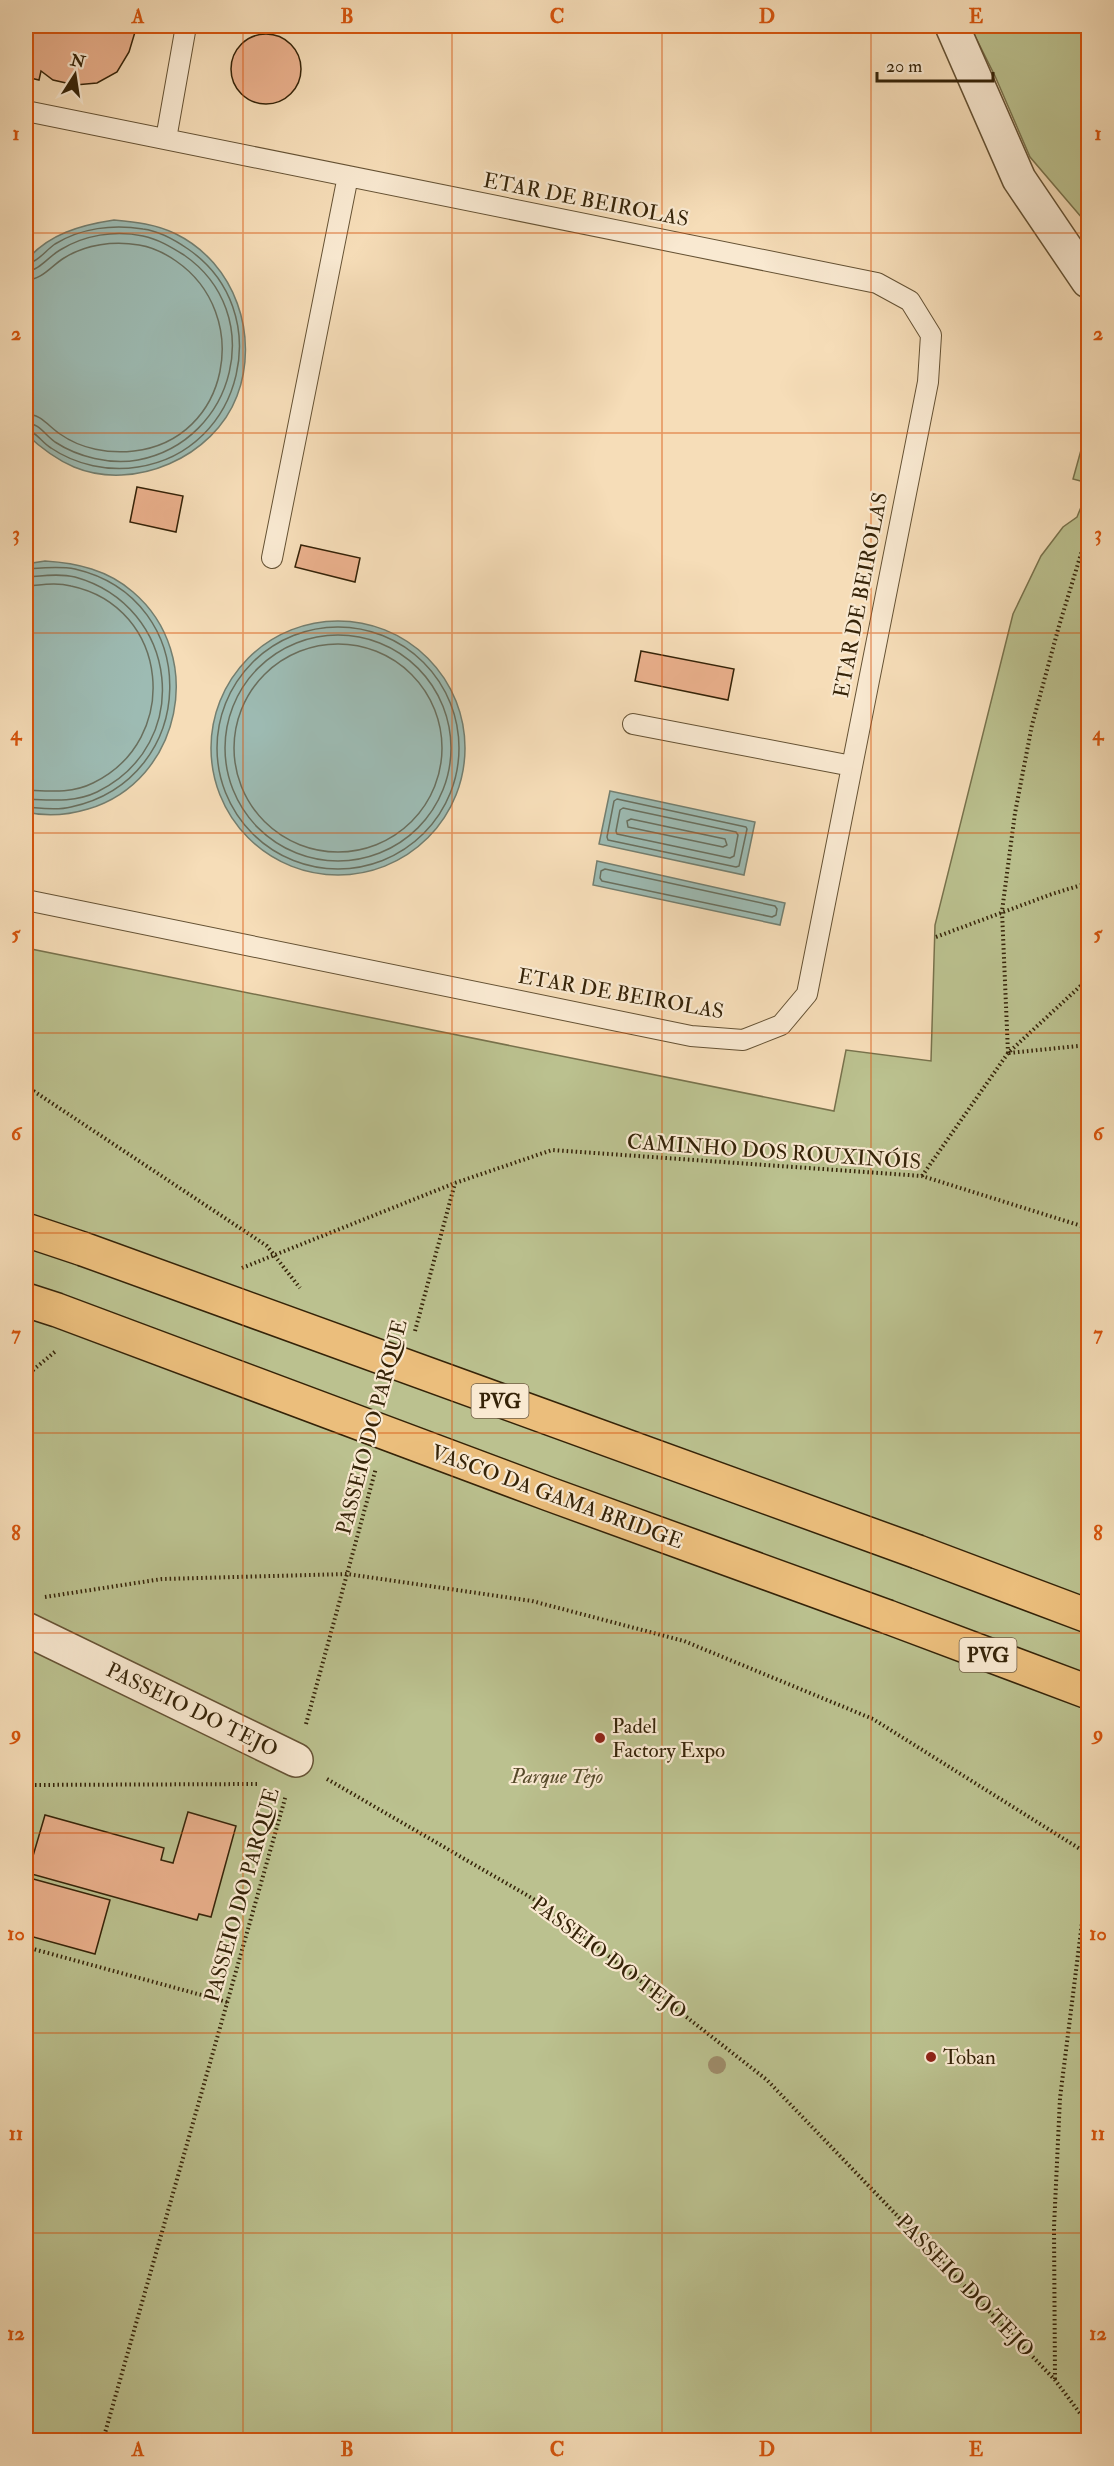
<svg xmlns="http://www.w3.org/2000/svg" width="1114" height="2466" font-family="'IM FELL Double Pica',serif">
<style>
.green{fill:#bbc18f;stroke:#78724c;stroke-width:1.5}
.water{fill:#9dbbb3;stroke:#737e6f;stroke-width:1.5}
.lines{fill:none;stroke-linecap:round;stroke-linejoin:round}
.shore{stroke:#696f5e;stroke-width:1.5}
.building{fill:#eab08c;stroke:#352308;stroke-width:1.5}
.lane-casing{stroke:#655234;stroke-width:22}
.street-casing{stroke:#655234;stroke-width:36}
.highway-casing{stroke:#352308;stroke-width:36}
.path{stroke:#352308;stroke-width:4;stroke-dasharray:1.5 3;stroke-linecap:butt}
.lane{stroke:#f9e9d1;stroke-width:20}
.street{stroke:#f9e9d1;stroke-width:33}
.highway{stroke:#ebbe7c;stroke-width:33}
.highway-bridge-casing{stroke:#352308;stroke-width:36;stroke-linecap:butt}
.highway-bridge{stroke:#ebbe7c;stroke-width:33}
.tree{fill:#9e8c6a}
.grid{fill:none;stroke:#d6540c;stroke-width:1.5;stroke-opacity:0.55}
.poi-dot{fill:#8f2418;stroke:#f9e9d1;stroke-width:2}
.labels{text-anchor:middle;dominant-baseline:central;stroke-width:4.5;stroke-linejoin:round;paint-order:stroke}
.shield{fill:#f9e9d1;stroke:#705e44;stroke-width:1.5}
.shield-label{font-size:20px;font-weight:bold;fill:#352308}
.street-label{font-size:21px;fill:#352308;stroke:#f9e9d1}
.poi-label{font-size:21px;fill:#352308;stroke:#f9e9d1;text-anchor:start}
.park-label{font-size:21px;font-style:italic;fill:#564a2a;stroke:#f9e9d1}
.neatline{fill:none;stroke:#d6540c;stroke-width:2}
.grid-label{font-size:20px;text-anchor:middle;font-weight:bold;fill:#d6540c}
</style>
<rect width="100%" height="100%" fill="#f6ddb8"/>
<filter id="stains"><feTurbulence type="fractalNoise" baseFrequency=".00333" numOctaves="4"/><feColorMatrix values="0 0 0 0 .2 0 0 0 0 .09 0 0 0 0 .02 0 0 0 .5 -.17"/></filter>
<radialGradient id="worn" r=".72"><stop offset=".6" stop-color="#630" stop-opacity="0"/><stop offset="1" stop-color="#630" stop-opacity=".3"/></radialGradient>
<path class="green" d="M 970,26 L 1088,26 L 1088,225 L 1030,157 L 995,76 Z
M 1088,425 L 1088,483 L 1073,479 Z
M 1088,490 L 1088,2440 L 26,2440 L 26,948 L 834,1111 L 846,1050 L 931,1061 L 935,925 L 1013,614 L 1041,556 L 1063,527 L 1077,517 Z"/>
<path class="water" d="M 114,220 C 135,222 156,224 176,234 C 235,263 260,336 237,396 C 214,457 134,492 74,467 C 55,459 41,448 26,434 L 26,261 C 48,234 81,225 114,220 Z
M 45,561 C 77,563 108,570 133,592 C 207,655 182,781 88,809 C 68,815 47,817 26,812 L 26,564 Z
M211 748a127 127 0 1 1 254 0a127 127 0 1 1-254 0Z
M 610,791 L 755,822 L 744,875 L 599,844 Z
M 597,861 L 785,903 L 780,925 L 593,885 Z"/>
<g class="lines">
<path class="shore" d="M 26,264 C 37,263 46,250 55,244 C 81,228 113,224 143,229 C 159,231 175,240 188,249 C 277,310 244,451 138,467 C 109,472 76,465 51,448 C 42,443 36,431 26,430
M 26,271 C 39,271 48,257 60,250 C 84,235 115,230 143,236 C 158,239 171,247 184,255 C 268,313 236,441 138,460 C 110,465 78,457 55,442 C 45,435 39,423 26,423
M 26,280 C 42,280 51,266 64,258 C 86,244 114,241 139,245 C 152,247 166,254 176,261 C 253,314 230,440 134,451 C 109,454 81,449 60,434 C 48,426 41,414 26,414
M 26,569 C 42,568 59,566 75,569 C 204,599 200,779 71,807 C 56,811 40,808 26,807
M 26,577 C 42,576 59,573 75,577 C 179,606 195,744 97,792 C 74,803 50,800 26,799
M 26,586 C 41,585 56,582 71,586 C 170,607 182,740 93,783 C 71,794 49,791 26,790
M217 748a121 121 0 1 1 242 0a121 121 0 1 1-242 0Z
M225 748a113 113 0 1 1 226 0a113 113 0 1 1-226 0Z
M234 748a104 104 0 1 1 208 0a104 104 0 1 1-208 0Z
M 617,799 L 746,827 L 747,829 L 739,866 L 736,867 L 608,840 L 607,837 L 614,801 Z
M 623,808 L 736,832 L 738,835 L 734,856 L 730,858 L 617,834 L 616,831 L 620,810 Z
M 631,819 L 725,839 L 727,845 L 723,847 L 628,827 L 627,821 Z
M 605,869 L 775,906 L 777,909 L 776,915 L 772,917 L 602,881 L 600,878 L 601,871 Z"/>
</g>
<path class="building" d="M 26,26 L 133,26 L 135,32 L 129,52 L 117,72 L 97,83 L 75,85 L 53,80 L 41,71 L 39,80 L 26,77 Z
M231 69a35 35 0 1 1 70 0a35 35 0 1 1-70 0Z
M 137,487 L 183,496 L 176,532 L 130,522 Z
M 301,545 L 360,558 L 355,582 L 295,567 Z
M 641,651 L 734,669 L 728,700 L 635,681 Z
M 188,1812 L 236,1826 L 211,1917 L 199,1914 L 197,1920 L 28,1873 L 45,1815 L 164,1848 L 161,1860 L 173,1863 Z
M 26,1877 L 110,1900 L 95,1954 L 26,1935 Z"/>
<g class="lines">
<g class="lane-casing">
<path id="lane" d="M 26,111 L 877,283 L 910,301 L 931,335 L 928,382 L 807,994 L 781,1025 L 743,1040 L 691,1036 L 26,900
M 166,139 L 186,26
M 272,558 L 348,176
M 633,724 L 852,766"/>
</g>
<g class="street-casing">
<path id="street" d="M 952,26 L 1019,179 L 1088,281
M 26,1629 L 296,1760"/>
</g>
<g class="highway-casing">
<path id="highway" d="M 26,1230 L 83,1249
M 918,1552 L 1088,1616
M 888,1617 L 1088,1692"/>
</g>
<path class="path" d="M 936,937 L 1052,894 L 1088,883
M 1008,1053 L 1002,911 L 1015,813 L 1032,725 L 1059,626 L 1088,531
M 1009,1053 L 1088,1045
M 26,1086 L 267,1246 L 300,1288
M 922,1176 L 1008,1053 L 1088,979
M 242,1268 L 455,1183 L 552,1150 L 922,1176 L 1088,1228
M 415,1331 L 455,1183
M 26,1376 L 57,1350
M 45,1597 L 162,1579 L 347,1574 L 532,1601 L 684,1641 L 873,1719 L 1088,1854
M 306,1724 L 376,1468
M 327,1779 L 542,1904 L 767,2080 L 1055,2380 L 1088,2424
M 26,1785 L 259,1784
M 26,1947 L 227,2002
M 1055,2379 L 1054,2227 L 1060,2098 L 1088,1875
M 103,2440 L 286,1795"/>
<use href="#lane" class="lane"/>
<use href="#street" class="street"/>
<use href="#highway" class="highway"/>
<g class="highway-bridge-casing">
<path id="highway-bridge" d="M 83,1249 L 918,1552
M 26,1300 L 57,1310 L 549,1494 L 888,1617"/>
</g>
<use href="#highway-bridge" class="highway-bridge"/>
</g>
<circle class="tree" cx="717" cy="2065" r="9"/>
<path class="grid" d="M 243,26 L 243,2440M 452,26 L 452,2440M 662,26 L 662,2440M 871,26 L 871,2440M 26,233 L 1088,233M 26,433 L 1088,433M 26,633 L 1088,633M 26,833 L 1088,833M 26,1033 L 1088,1033M 26,1233 L 1088,1233M 26,1433 L 1088,1433M 26,1633 L 1088,1633M 26,1833 L 1088,1833M 26,2033 L 1088,2033M 26,2233 L 1088,2233"/>
<g class="poi-dot">
<circle cx="600" cy="1738" r="6"/>
<circle cx="931" cy="2057" r="6"/>
</g>
<g class="labels">
<g class="shield">
<rect x="471.5" y="1384" width="57" height="34" rx="4.5"/>
<rect x="959.5" y="1638" width="57" height="34" rx="4.5"/>
</g>
<g class="shield-label">
<text x="500" y="1401">PVG</text>
<text x="988" y="1655">PVG</text>
</g>
<g class="street-label">
<text transform="translate(586 200) rotate(11)">ETAR DE BEIROLAS</text>
<text transform="translate(861 595) rotate(-79)">ETAR DE BEIROLAS</text>
<text transform="translate(621 994) rotate(10)">ETAR DE BEIROLAS</text>
<text transform="translate(774 1152) rotate(4)">CAMINHO DOS ROUXINÓIS</text>
<text transform="translate(372 1427) rotate(-75)">PASSEIO DO PARQUE</text>
<text transform="translate(557 1497) rotate(20)">VASCO DA GAMA BRIDGE</text>
<text transform="translate(192 1710) rotate(26)">PASSEIO DO TEJO</text>
<text transform="translate(242 1895) rotate(-74)">PASSEIO DO PARQUE</text>
<text transform="translate(609 1958) rotate(37)">PASSEIO DO TEJO</text>
<text transform="translate(965 2286) rotate(46)">PASSEIO DO TEJO</text>
</g>
<g class="poi-label">
<text x="612" y="1726">Padel<tspan x="612" dy="24">Factory Expo</tspan></text>
<text x="943" y="2057">Toban</text>
</g>
<g class="park-label">
<text x="557" y="1776">Parque Tejo</text>
</g>
</g>
<rect width="1114" height="2466" fill="none" stroke="#f6ddb8" stroke-width="66"/>
<g transform="translate(75 75) rotate(12)" stroke="#f9e9d1" stroke-width="4.5" paint-order="stroke">
<path d="M0-4.5L10 22L0 15L-10 22Z" fill="#352308"/>
<text y="-9" font-size="16" font-weight="bold" text-anchor="middle" fill="#352308">N</text>
</g>
<path d="M877 72v9h116v-9" fill="none" stroke="#352308" stroke-width="3"/>
<text x="886" y="72" font-size="18" fill="#352308" stroke="#f9e9d1" stroke-width="4.5" paint-order="stroke">20 m</text>
<rect x="33" y="33" width="1048" height="2400" class="neatline"/>
<g class="grid-label">
<text x="138" y="23">A</text>
<text x="347" y="23">B</text>
<text x="557" y="23">C</text>
<text x="767" y="23">D</text>
<text x="976" y="23">E</text>
<text x="16" y="140">1</text>
<text x="1098" y="140">1</text>
<text x="16" y="340">2</text>
<text x="1098" y="340">2</text>
<text x="16" y="540">3</text>
<text x="1098" y="540">3</text>
<text x="16" y="740">4</text>
<text x="1098" y="740">4</text>
<text x="16" y="940">5</text>
<text x="1098" y="940">5</text>
<text x="16" y="1140">6</text>
<text x="1098" y="1140">6</text>
<text x="16" y="1340">7</text>
<text x="1098" y="1340">7</text>
<text x="16" y="1540">8</text>
<text x="1098" y="1540">8</text>
<text x="16" y="1740">9</text>
<text x="1098" y="1740">9</text>
<text x="16" y="1940">10</text>
<text x="1098" y="1940">10</text>
<text x="16" y="2140">11</text>
<text x="1098" y="2140">11</text>
<text x="16" y="2340">12</text>
<text x="1098" y="2340">12</text>
<text x="138" y="2456">A</text>
<text x="347" y="2456">B</text>
<text x="557" y="2456">C</text>
<text x="767" y="2456">D</text>
<text x="976" y="2456">E</text>
</g>
<rect width="100%" height="100%" filter="url(#stains)"/>
<rect width="100%" height="100%" fill="url(#worn)"/>
</svg>
